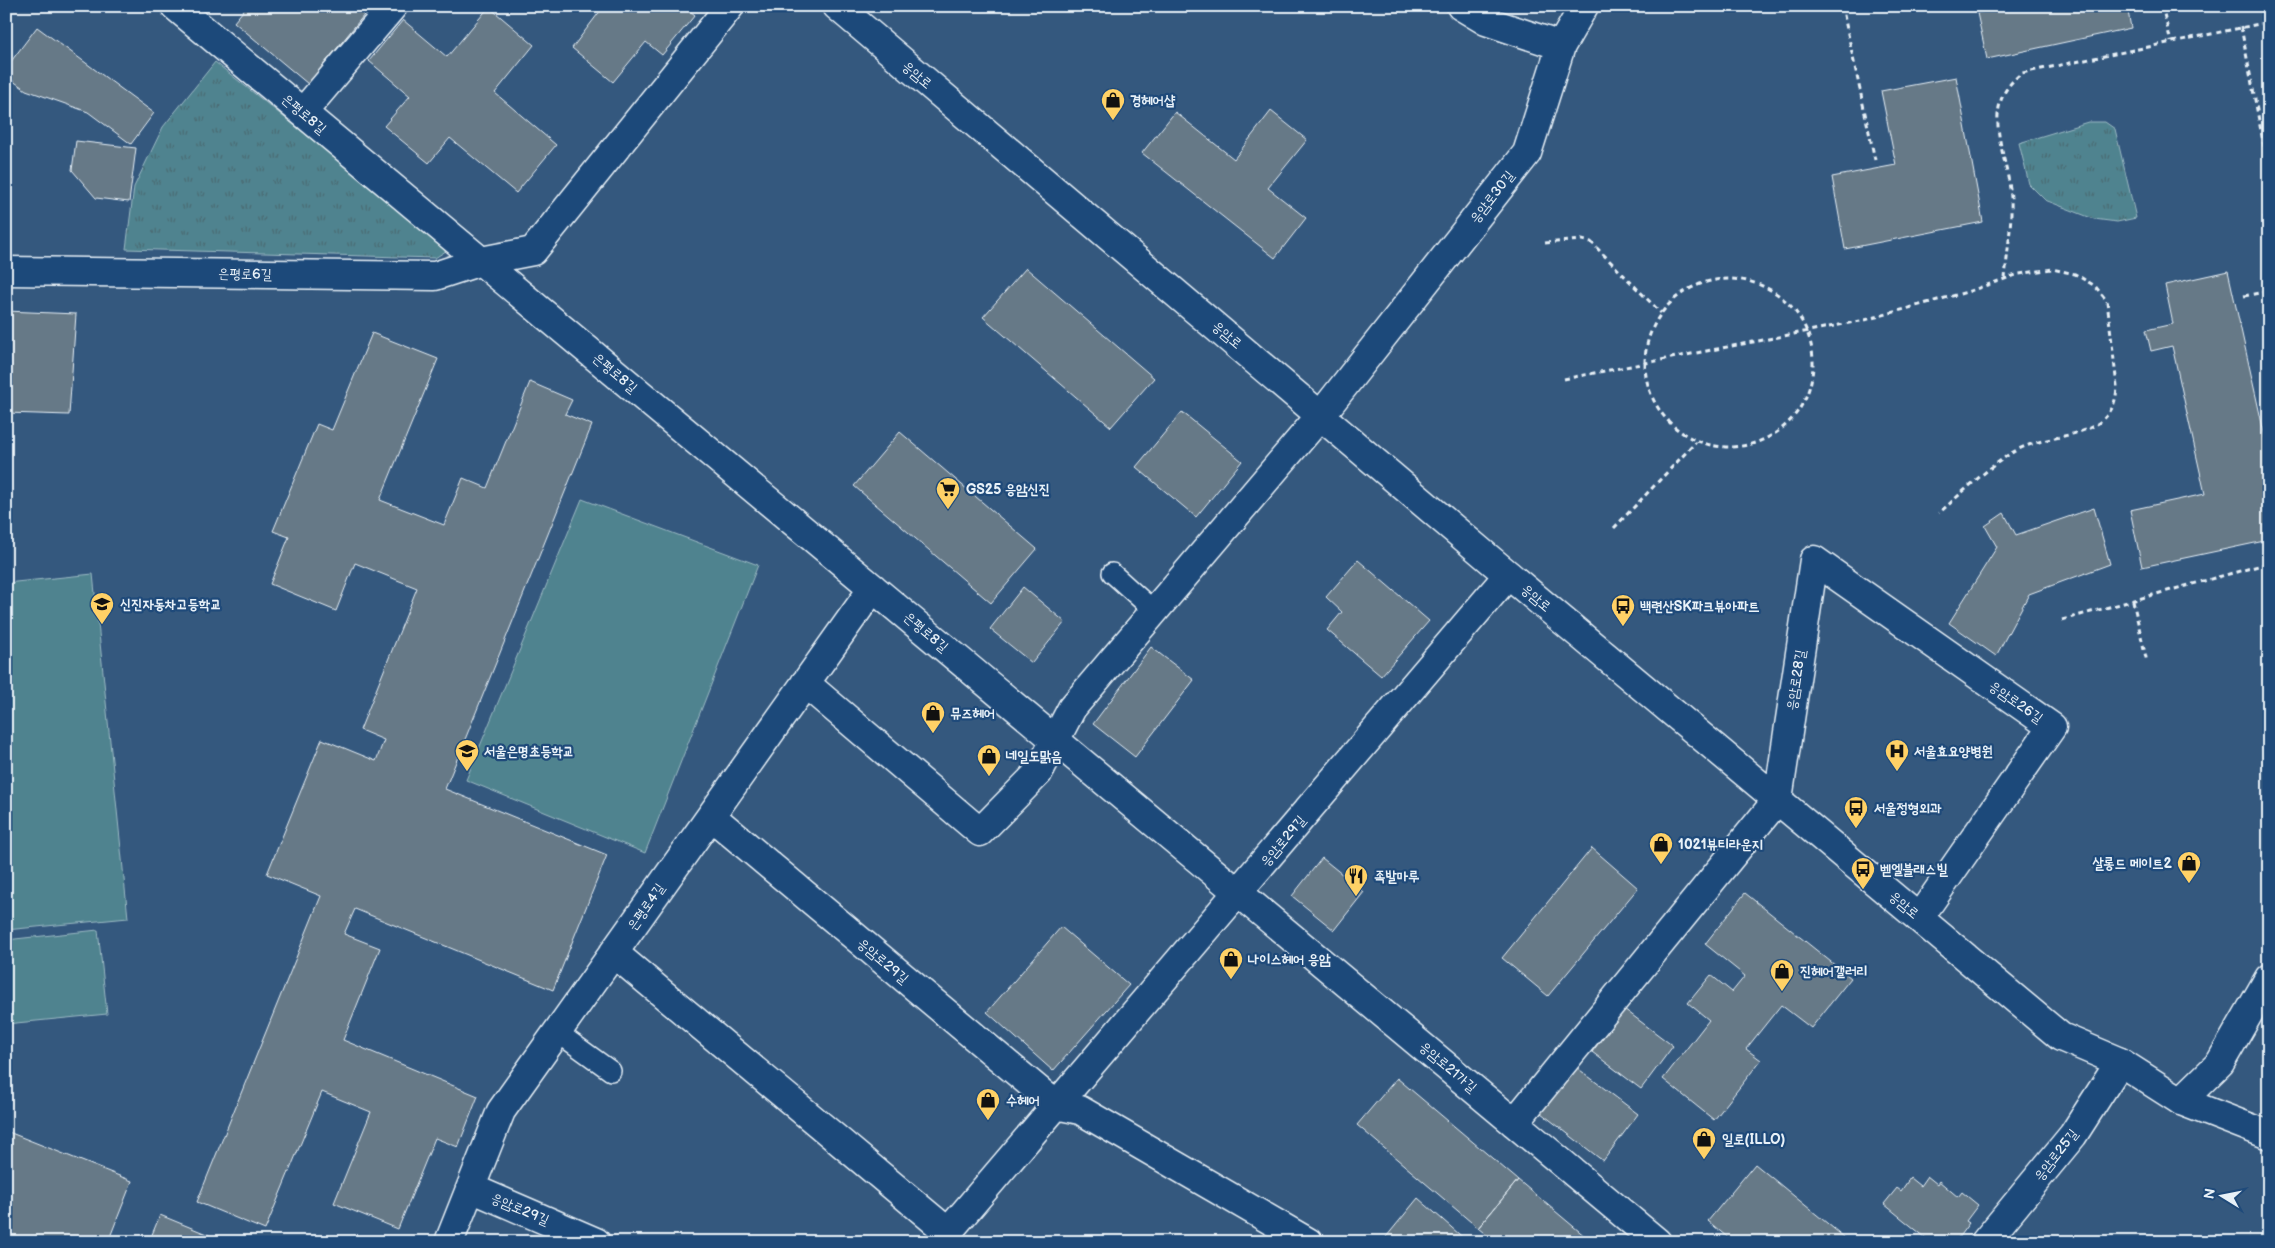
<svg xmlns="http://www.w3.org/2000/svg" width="2275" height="1248" font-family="'Balsamiq Sans','Poor Story',sans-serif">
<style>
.grass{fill:url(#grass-tufts);stroke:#9cbac4}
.pitch{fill:#4f838f;stroke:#9cbac4}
.building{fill:#667987;stroke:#e8f1f8}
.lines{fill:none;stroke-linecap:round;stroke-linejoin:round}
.service-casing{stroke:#e8f1f8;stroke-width:22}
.minor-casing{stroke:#e8f1f8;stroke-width:31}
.secondary-casing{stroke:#e8f1f8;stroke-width:31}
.path{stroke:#e8f1f8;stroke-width:3;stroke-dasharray:5 4;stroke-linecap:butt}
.service{stroke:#1f4a7a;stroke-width:19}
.minor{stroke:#1f4a7a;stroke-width:28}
.secondary{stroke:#1f4a7a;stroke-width:28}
.labels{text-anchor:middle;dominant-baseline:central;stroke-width:4.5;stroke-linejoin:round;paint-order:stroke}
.street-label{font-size:14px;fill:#e8f1f8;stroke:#1f4a7a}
.poi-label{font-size:14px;font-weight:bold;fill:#e8f1f8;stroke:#1f4a7a;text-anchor:start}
</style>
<defs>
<pattern id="grass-tufts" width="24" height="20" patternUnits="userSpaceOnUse" patternTransform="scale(1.25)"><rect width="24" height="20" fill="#4f838f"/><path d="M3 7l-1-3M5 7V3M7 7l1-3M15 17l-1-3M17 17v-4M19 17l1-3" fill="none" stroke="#4b6b73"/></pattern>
</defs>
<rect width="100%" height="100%" fill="#34587e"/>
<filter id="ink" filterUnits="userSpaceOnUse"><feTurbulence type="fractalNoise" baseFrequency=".02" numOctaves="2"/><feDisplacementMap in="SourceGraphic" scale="10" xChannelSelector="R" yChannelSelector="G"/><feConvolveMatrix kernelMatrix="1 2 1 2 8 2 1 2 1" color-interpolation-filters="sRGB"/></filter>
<g filter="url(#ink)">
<path class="grass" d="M 215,62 L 449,249 L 435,258 L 126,249 L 134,187 L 163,127 Z
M 2088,122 L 2105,122 L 2115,129 L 2136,218 L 2117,222 L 2094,219 L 2045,200 L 2029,184 L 2019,143 Z"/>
<path class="pitch" d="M 582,499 L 758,565 L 645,853 L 466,780 Z
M 93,574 L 128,918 L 6,930 L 6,583 Z
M 98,930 L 107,1014 L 6,1024 L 6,940 Z"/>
<path class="building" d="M 247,6 L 353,6 L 364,15 L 308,84 L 234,22 Z
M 604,6 L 684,6 L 695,15 L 662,55 L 646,42 L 613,82 L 572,48 Z
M 2007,6 L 2127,6 L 2131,28 L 1987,59 L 1977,13 Z
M 489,7 L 534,45 L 495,93 L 556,145 L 516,193 L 450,138 L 429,163 L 384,126 L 410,96 L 369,61 L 403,20 L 447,57 Z
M 37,27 L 154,113 L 131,144 L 88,112 L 26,90 L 6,76 L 6,68 Z
M 1956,77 L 1983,222 L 1845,249 L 1832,177 L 1896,165 L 1881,91 Z
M 1271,111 L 1307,140 L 1268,188 L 1306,218 L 1275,258 L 1142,153 L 1175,112 L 1234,159 Z
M 76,141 L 136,148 L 129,202 L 96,198 L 72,170 Z
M 2269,215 L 2269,242 L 2263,216 Z
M 1026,268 L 1154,378 L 1111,427 L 983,317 Z
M 2228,271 L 2269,455 L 2269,540 L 2142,567 L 2130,510 L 2205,494 L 2172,346 L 2151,351 L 2146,330 L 2173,324 L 2165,285 Z
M 6,311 L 76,314 L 69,415 L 6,413 Z
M 372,333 L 438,359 L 380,500 L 444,525 L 463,478 L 487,488 L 530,382 L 572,400 L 565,414 L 592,425 L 445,789 L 607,855 L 553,990 L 355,909 L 344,934 L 380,948 L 343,1040 L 478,1096 L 458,1147 L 435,1138 L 398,1229 L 334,1203 L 371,1112 L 322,1092 L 265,1230 L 197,1202 L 321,896 L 267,874 L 322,739 L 376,761 L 384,740 L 360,730 L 417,588 L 355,563 L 336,611 L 270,584 L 289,537 L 273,531 L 317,424 L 332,430 Z
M 1182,412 L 1242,461 L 1196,517 L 1136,467 Z
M 900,432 L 1037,549 L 991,603 L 854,486 Z
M 2094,508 L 2110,564 L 2029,594 L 1996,656 L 1949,623 L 1997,547 L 1985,526 L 2004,513 L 2016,535 Z
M 1358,560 L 1429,621 L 1381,676 L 1327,630 L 1342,612 L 1326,597 Z
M 1023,587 L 1065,622 L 1032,663 L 990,629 Z
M 1151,647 L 1194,680 L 1135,757 L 1093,724 Z
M 1592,848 L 1638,888 L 1548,996 L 1502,958 Z
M 1322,858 L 1364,892 L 1334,930 L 1292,896 Z
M 1745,893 L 1851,978 L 1811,1028 L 1781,1005 L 1746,1049 L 1761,1060 L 1714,1120 L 1663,1079 L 1709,1020 L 1688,1003 L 1711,975 L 1732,992 L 1745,976 L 1705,944 Z
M 1061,927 L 1129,985 L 1053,1071 L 987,1012 Z
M 1624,1009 L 1673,1046 L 1641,1089 L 1592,1052 Z
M 1576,1067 L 1638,1114 L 1603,1161 L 1541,1113 Z
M 1397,1078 L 1518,1180 L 1478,1228 L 1357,1125 Z
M 6,1131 L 132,1181 L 108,1242 L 6,1242 Z
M 1755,1164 L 1850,1242 L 1733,1242 L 1708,1221 Z
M 1927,1176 L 1937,1184 L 1939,1181 L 1958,1197 L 1962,1192 L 1978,1205 L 1966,1221 L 1969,1223 L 1955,1242 L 1931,1242 L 1884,1204 L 1897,1188 L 1901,1191 L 1910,1178 L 1920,1186 Z
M 1518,1180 L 1592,1242 L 1495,1242 L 1478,1228 Z
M 1418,1198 L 1468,1242 L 1382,1242 Z
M 160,1215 L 226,1242 L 149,1242 Z"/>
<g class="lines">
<g class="service-casing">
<path id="service" d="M 1112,573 L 1154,611
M 557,1032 L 611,1071"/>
</g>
<g class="minor-casing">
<path id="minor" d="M 175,6 L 1657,1242
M 1461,6 L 1486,21 L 1561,46
M 303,112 L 393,6
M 6,271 L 435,276 L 481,261 L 533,251 L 730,6
M 805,683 L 980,832 L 1038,773 L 1072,708 L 1321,415 L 1527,153 L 1561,46 L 1584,6
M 711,816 L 1056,1105 L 1080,1110 L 1308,1242
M 614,953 L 948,1232
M 2181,1101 L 2220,1063 L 2269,978
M 1514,1123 L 1778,799 L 1814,560 L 2052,727 L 1919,918
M 471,1188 L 596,1242
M 449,1242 L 501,1111 L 873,588
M 942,1242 L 948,1232 L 1508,575
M 1985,1242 L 2073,1135 L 2120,1062"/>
</g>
<g class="secondary-casing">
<path id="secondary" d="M 837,6 L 1493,562 L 2061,1037 L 2120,1062 L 2181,1101 L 2269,1135"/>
</g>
<path class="path" d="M 1842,6 L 1875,160
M 2162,6 L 2171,42
M 2241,27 L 2267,162
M 1545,243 L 1582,240 L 1591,242 L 1661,313
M1645 363a84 84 0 1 1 168 0a84 84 0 1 1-168 0Z
M 2005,279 C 2007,253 2012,225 2011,198 C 2008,153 1977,107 2022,73 L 2269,22
M 2244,296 L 2269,291
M 1564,379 L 1865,320 L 1967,292 L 2019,274 L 2052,269 L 2075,274 L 2095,286 L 2107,301 L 2117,386 C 2115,445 2047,429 2010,454 C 1985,470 1962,493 1939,513
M 1614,528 L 1696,442
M 2133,601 L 2147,662
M 2062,620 L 2269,563"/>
<use href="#service" class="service"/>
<use href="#minor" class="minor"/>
<use href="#secondary" class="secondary"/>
</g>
</g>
<defs>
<g id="shop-pin" transform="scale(1.25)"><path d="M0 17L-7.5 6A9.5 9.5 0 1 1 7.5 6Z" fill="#ffd166" stroke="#1f4a7a"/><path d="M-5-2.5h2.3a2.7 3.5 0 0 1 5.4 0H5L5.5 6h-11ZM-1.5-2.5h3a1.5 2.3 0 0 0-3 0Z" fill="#111"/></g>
<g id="supermarket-pin" transform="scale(1.25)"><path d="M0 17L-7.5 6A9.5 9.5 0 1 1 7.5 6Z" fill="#ffd166" stroke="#1f4a7a"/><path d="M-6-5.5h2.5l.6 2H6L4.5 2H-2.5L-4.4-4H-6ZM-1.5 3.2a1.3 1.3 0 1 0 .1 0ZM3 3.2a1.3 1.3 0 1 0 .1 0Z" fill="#111"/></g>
<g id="school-pin" transform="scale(1.25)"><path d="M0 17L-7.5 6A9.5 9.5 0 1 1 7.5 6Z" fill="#ffd166" stroke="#1f4a7a"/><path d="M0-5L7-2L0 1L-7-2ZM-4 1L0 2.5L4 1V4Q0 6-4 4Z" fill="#111"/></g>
<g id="bus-pin" transform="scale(1.25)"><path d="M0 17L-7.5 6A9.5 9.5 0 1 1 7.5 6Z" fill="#ffd166" stroke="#1f4a7a"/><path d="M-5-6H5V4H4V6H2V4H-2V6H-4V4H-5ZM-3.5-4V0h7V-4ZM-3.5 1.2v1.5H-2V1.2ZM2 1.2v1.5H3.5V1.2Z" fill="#111"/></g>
<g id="hospital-pin" transform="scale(1.25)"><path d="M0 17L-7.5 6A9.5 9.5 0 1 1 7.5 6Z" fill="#ffd166" stroke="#1f4a7a"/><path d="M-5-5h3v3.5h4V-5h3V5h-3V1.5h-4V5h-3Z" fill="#111"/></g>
<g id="restaurant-pin" transform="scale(1.25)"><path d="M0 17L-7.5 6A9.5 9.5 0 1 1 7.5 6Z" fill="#ffd166" stroke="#1f4a7a"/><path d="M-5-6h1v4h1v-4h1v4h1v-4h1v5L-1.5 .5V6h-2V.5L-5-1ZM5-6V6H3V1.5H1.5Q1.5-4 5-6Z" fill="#111"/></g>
</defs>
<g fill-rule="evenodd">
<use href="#shop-pin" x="1113" y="100"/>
<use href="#supermarket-pin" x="948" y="489"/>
<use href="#school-pin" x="102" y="604"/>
<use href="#bus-pin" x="1623" y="606"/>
<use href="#shop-pin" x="933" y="713"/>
<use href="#school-pin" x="467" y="751"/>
<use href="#hospital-pin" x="1897" y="751"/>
<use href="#shop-pin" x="989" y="756"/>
<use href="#bus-pin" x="1856" y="808"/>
<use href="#shop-pin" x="1661" y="844"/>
<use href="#shop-pin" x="2189" y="863"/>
<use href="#bus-pin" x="1863" y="869"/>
<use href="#restaurant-pin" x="1356" y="876"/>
<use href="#shop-pin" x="1231" y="959"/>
<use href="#shop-pin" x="1782" y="971"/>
<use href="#shop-pin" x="988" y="1100"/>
<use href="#shop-pin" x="1704" y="1139"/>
</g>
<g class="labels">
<g class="street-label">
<text transform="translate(917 75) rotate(40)">응암로</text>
<text transform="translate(304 114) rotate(40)">은평로8길</text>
<text transform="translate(1492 197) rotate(-52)">응암로30길</text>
<text transform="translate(245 274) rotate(1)">은평로6길</text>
<text transform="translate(1227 335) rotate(40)">응암로</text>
<text transform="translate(615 373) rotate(40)">은평로8길</text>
<text transform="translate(1536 598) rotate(40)">응암로</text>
<text transform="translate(926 632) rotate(40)">은평로8길</text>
<text transform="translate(1796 680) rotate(-81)">응암로28길</text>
<text transform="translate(2016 702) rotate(35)">응암로26길</text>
<text transform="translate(1283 841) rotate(-50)">응암로29길</text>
<text transform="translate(1904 905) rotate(40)">응암로</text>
<text transform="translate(646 907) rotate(-55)">은평로4길</text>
<text transform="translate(883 961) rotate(40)">응암로29길</text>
<text transform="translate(1448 1067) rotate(40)">응암로21가길</text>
<text transform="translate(2056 1155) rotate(-52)">응암로25길</text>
<text transform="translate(520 1209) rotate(23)">응암로29길</text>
</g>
<g class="poi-label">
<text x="1130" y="100">경헤어샵</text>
<text x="966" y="489">GS25 응암신진</text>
<text x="120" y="604">신진자동차고등학교</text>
<text x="1640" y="606">백련산SK파크뷰아파트</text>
<text x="950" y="713">뮤즈헤어</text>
<text x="484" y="751">서울은명초등학교</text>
<text x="1914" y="751">서울효요양병원</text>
<text x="1006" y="756">네일도맑음</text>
<text x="1874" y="808">서울정형외과</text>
<text x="1678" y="844">1021뷰티라운지</text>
<text x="2172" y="863" text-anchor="end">살롱드 메이트2</text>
<text x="1880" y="869">벧엘블래스빌</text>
<text x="1374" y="876">족발마루</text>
<text x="1248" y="959">나이스헤어 응암</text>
<text x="1800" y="971">진헤어갤러리</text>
<text x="1006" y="1100">수헤어</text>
<text x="1722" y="1139">일로(ILLO)</text>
</g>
</g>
<rect width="2275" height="1248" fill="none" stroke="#1f4a7a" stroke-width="25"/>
<rect x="12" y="12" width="2250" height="1223" fill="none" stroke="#e8f1f8" stroke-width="2" filter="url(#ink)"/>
<g transform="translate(2222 1196) rotate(280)" stroke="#1f4a7a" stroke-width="4" paint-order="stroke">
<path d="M0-4L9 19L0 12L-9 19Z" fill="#e8f1f8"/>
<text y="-8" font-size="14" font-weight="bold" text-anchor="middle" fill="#e8f1f8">N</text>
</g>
</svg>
